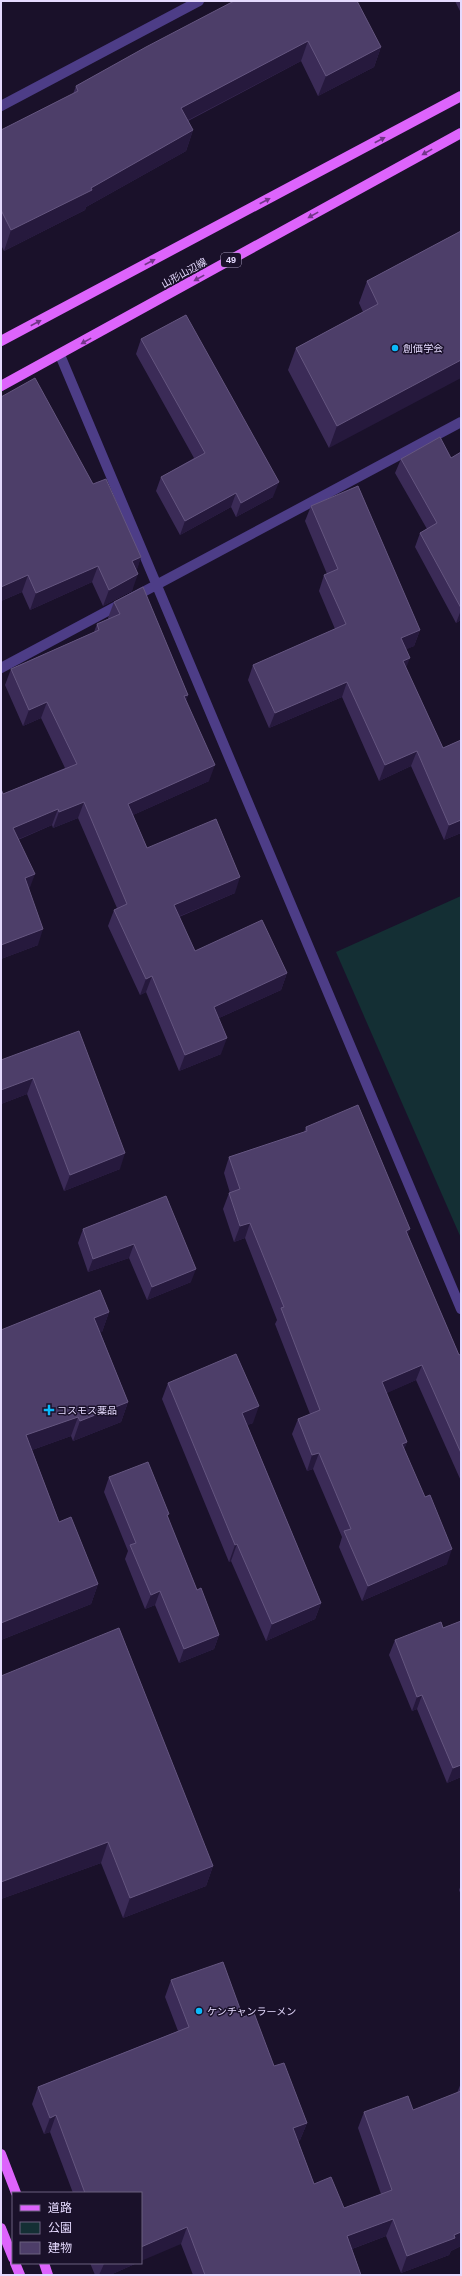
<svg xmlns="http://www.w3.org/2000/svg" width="462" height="2276" font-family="Arial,'Noto Sans JP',sans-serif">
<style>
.green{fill:#142f34}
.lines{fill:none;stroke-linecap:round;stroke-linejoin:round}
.street{stroke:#4d3d87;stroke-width:10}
.primary{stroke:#dd64fc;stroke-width:10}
.wall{fill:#3b2b57}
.shaded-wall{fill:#26193d}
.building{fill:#4d3e69;stroke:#655680}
.oneway{fill:#723688}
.poi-dot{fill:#0bb9fa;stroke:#1a112a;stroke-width:1.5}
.labels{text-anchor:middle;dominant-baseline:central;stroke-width:3;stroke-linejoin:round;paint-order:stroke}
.shield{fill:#1a112a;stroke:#a89ebe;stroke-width:1}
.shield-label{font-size:9px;font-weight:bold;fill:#e5dafe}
.street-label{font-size:10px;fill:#e5dafe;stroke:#1a112a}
.poi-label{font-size:10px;fill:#e5dafe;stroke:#1a112a;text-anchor:start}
</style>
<rect width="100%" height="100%" fill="#1a112a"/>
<path class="green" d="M 461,896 L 461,1238 L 336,952 Z"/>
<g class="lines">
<path class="street" d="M 1,106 L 199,1
M 60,355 L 461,1309
M 1,668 L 461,422"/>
<path class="primary" d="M 1,341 L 461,96
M 1,386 L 461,133
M 1,2154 L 16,2193
M 1,2228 L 13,2258
M 15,2263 L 20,2275
M 44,2263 L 48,2275"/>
</g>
<path class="wall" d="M 234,1 L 381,47 L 374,67 L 318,96 L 301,61 L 188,121 L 193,130 L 186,151 L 86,207 L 85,210 L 4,251 L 1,245 L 1,130 L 73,94 L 76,86 Z
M 455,1 L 461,1 L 461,13 Z
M 461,231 L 329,448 L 288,370 L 296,348 L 363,312 L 359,303 L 367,281 Z
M 141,339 L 273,497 L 236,517 L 231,507 L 180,535 L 156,491 L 161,477 L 194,458 L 136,354 Z
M 461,452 L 461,620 L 456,623 L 415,547 L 420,533 L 427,529 L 395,473 L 401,459 L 451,458 Z
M 93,484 L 141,557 L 136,571 L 132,591 L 103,606 L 92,582 L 30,610 L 22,592 L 1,601 Z
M 311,506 L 420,630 L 414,646 L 406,649 L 406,668 L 443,748 L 461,740 L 461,833 L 444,840 L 411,766 L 379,781 L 342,697 L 269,728 L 248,680 L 253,665 L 335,629 L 319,591 L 324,575 L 327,574 L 305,521 Z
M 114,602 L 188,695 L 186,700 L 209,781 L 133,815 L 147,848 L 235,893 L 179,917 L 195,951 L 287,973 L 281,990 L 219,1018 L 221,1054 L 179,1071 L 146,992 L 140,995 L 108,926 L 114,910 L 117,908 L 78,818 L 53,828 L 52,825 L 18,840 L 29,890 L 38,945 L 1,959 L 1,789 L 3,794 L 65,768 L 41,718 L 23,726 L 5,685 L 11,669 L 94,632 L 97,624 L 108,619 L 108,618 Z
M 79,1031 L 120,1169 L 64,1191 L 27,1094 L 1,1104 Z
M 306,1127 L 408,1236 L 459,1355 L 461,1354 L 461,1481 L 416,1380 L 386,1393 L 407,1442 L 404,1449 L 447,1564 L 362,1601 L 339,1547 L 342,1537 L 313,1469 L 307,1471 L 292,1434 L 298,1419 L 310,1414 L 275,1324 L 277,1320 L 245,1238 L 234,1242 L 223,1209 L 229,1193 L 230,1193 L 224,1173 L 229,1157 L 304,1132 Z
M 166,1196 L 191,1282 L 147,1300 L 129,1258 L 88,1272 L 78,1243 L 83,1229 Z
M 109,1312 L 102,1332 L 100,1332 L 128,1402 L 121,1422 L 73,1441 L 71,1436 L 32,1450 L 59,1522 L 98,1584 L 91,1604 L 1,1640 L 1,1330 Z
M 168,1383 L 253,1423 L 247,1425 L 321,1603 L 315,1619 L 266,1641 L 231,1561 L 229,1562 L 162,1399 Z
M 109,1477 L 168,1518 L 197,1590 L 219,1635 L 214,1649 L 179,1663 L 155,1605 L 145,1609 L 125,1559 L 128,1551 L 104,1492 Z
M 461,1621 L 461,1777 L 447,1783 L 417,1709 L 412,1711 L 389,1655 L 395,1640 L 443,1628 Z
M 1,1676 L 213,1866 L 206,1886 L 123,1918 L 101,1863 L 1,1899 Z
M 461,1885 L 461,1895 L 459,1890 Z
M 171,1980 L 243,2017 L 274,2066 L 307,2123 L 300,2140 L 298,2141 L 314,2184 L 344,2208 L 381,2194 L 358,2128 L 364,2112 L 413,2110 L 457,2093 L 461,2083 L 461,2246 L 451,2251 L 449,2255 L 401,2273 L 386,2236 L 352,2249 L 361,2275 L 193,2275 L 181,2244 L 141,2193 L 73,2193 L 50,2132 L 44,2134 L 32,2104 L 38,2087 L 178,2031 L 165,1997 Z
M 90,2263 L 137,2263 L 110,2275 L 95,2275 Z"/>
<path class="shaded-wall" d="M 308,41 L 301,61 L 173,128 L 181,108 Z
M 381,47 L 374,67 L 318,96 L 326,76 Z
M 193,130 L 186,151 L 86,207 L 85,210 L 4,251 L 11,230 L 91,188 Z
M 461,360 L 461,378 L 329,448 L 337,426 Z
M 279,482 L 273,497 L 236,517 L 241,503 Z
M 236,493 L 231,507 L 180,535 L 185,521 Z
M 141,557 L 136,573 L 132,561 Z
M 98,566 L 92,582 L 30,610 L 36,593 Z
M 138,574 L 132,591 L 103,606 L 109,590 Z
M 28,575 L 22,592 L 1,601 L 1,587 Z
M 461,610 L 461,620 L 456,623 Z
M 420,630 L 414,646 L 396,654 L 401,638 Z
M 410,658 L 404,673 L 403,661 Z
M 347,682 L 342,697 L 269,728 L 275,713 Z
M 188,695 L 182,711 L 184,696 Z
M 47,702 L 41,718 L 23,726 L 29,710 Z
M 417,751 L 411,766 L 379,781 L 385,765 Z
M 215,765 L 209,781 L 122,820 L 128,804 Z
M 84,802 L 78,818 L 53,828 L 59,812 Z
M 58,809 L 52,825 L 7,844 L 13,828 Z
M 461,820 L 461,833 L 444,840 L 449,825 Z
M 35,874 L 29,890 L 25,878 Z
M 240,877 L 235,893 L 168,921 L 174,905 Z
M 43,929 L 38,945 L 1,959 L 1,945 Z
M 287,973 L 281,990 L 208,1023 L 214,1007 Z
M 152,976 L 146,992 L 140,995 L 146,979 Z
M 227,1038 L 221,1054 L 179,1071 L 185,1055 Z
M 33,1078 L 27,1094 L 1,1104 L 1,1090 Z
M 125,1153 L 120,1169 L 64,1191 L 70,1175 Z
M 250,1223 L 245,1238 L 234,1242 L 240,1226 Z
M 410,1229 L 405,1245 L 406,1231 Z
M 134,1244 L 129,1258 L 88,1272 L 93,1259 Z
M 196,1269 L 191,1282 L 147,1300 L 152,1287 Z
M 109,1312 L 102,1332 L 87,1338 L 94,1318 Z
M 422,1365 L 416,1380 L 376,1398 L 382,1382 Z
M 128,1402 L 121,1422 L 73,1441 L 80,1421 Z
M 259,1406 L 253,1423 L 236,1430 L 242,1413 Z
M 78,1417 L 71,1436 L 18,1455 L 26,1435 Z
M 407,1442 L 401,1457 L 402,1444 Z
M 319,1453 L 313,1469 L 307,1471 L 312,1455 Z
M 237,1544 L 231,1561 L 229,1562 L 235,1545 Z
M 452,1549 L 447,1564 L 362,1601 L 368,1586 Z
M 98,1584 L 91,1604 L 1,1640 L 1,1623 Z
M 160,1591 L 155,1605 L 145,1609 L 151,1595 Z
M 321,1603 L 315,1619 L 266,1641 L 272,1624 Z
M 219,1635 L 214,1649 L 179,1663 L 184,1649 Z
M 422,1695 L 417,1709 L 412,1711 L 417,1697 Z
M 461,1765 L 461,1777 L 447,1783 L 453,1768 Z
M 108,1842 L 101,1863 L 1,1899 L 1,1882 Z
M 213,1866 L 206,1886 L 123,1918 L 130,1898 Z
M 56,2115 L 50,2132 L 44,2134 L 50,2118 Z
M 307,2123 L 300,2140 L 287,2145 L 293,2128 Z
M 393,2219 L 386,2236 L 341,2253 L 347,2236 Z
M 187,2227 L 181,2244 L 141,2261 L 141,2247 Z
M 461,2232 L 461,2246 L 451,2251 L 449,2255 L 401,2273 L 407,2256 Z
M 105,2263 L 137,2263 L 110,2275 L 99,2275 L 104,2264 Z"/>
<path class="building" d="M 234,1 L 357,1 L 381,47 L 326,76 L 308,41 L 181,108 L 193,130 L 91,188 L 92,190 L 11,230 L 1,210 L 1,130 L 78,91 L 76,86 L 146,47 Z
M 461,231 L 461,360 L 337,426 L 296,348 L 378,304 L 367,281 Z
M 186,315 L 279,482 L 241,503 L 236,493 L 185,521 L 161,477 L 205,453 L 141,339 Z
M 35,378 L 93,484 L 106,479 L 141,557 L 132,561 L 138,574 L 109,590 L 98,566 L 36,593 L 28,575 L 1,587 L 1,397 Z
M 440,437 L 451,458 L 461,452 L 461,608 L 420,533 L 437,523 L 401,459 Z
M 358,486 L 420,630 L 401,638 L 410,658 L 403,661 L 443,748 L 461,740 L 461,820 L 449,825 L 417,751 L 385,765 L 347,682 L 275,713 L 253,665 L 346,624 L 324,575 L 338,569 L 311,506 Z
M 143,587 L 188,695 L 184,696 L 215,765 L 128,804 L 147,848 L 216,819 L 240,877 L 174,905 L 195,951 L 262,920 L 287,973 L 214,1007 L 227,1038 L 185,1055 L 152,976 L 146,979 L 114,910 L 127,904 L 84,802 L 59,812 L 58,809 L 13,828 L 35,874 L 25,878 L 43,929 L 1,945 L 1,789 L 3,794 L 77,764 L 47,702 L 29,710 L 11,669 L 99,630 L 97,624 L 120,614 L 114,602 Z
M 79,1031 L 125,1153 L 70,1175 L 33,1078 L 1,1090 L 1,1060 Z
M 358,1105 L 410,1229 L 406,1231 L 459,1355 L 461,1354 L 461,1453 L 422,1365 L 382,1382 L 407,1442 L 402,1444 L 425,1497 L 430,1495 L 452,1549 L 368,1586 L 344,1531 L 351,1529 L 319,1453 L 312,1455 L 298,1419 L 320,1410 L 281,1308 L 284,1307 L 250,1223 L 240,1226 L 229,1193 L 240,1189 L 229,1157 L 307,1131 L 306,1127 Z
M 166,1196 L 196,1269 L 152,1287 L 134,1244 L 93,1259 L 83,1229 Z
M 100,1290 L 109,1312 L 94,1318 L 128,1402 L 80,1421 L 78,1417 L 26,1435 L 59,1522 L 71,1517 L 98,1584 L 1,1623 L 1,1330 Z
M 236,1354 L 259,1406 L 242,1413 L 321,1603 L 272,1624 L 237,1544 L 235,1545 L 168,1383 Z
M 148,1462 L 169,1514 L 167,1515 L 197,1590 L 201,1588 L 219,1635 L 184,1649 L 160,1591 L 151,1595 L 130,1545 L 136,1543 L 109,1477 Z
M 461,1621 L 461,1765 L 453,1768 L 422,1695 L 417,1697 L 395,1640 L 441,1622 L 443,1628 Z
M 119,1628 L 213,1866 L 130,1898 L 108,1842 L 1,1882 L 1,1676 Z
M 223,1962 L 243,2017 L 254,2013 L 274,2066 L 284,2063 L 307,2123 L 293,2128 L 314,2184 L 331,2177 L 344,2208 L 392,2190 L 364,2112 L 408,2096 L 413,2110 L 461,2091 L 461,2232 L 454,2235 L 455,2238 L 407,2256 L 393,2219 L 347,2236 L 361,2275 L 205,2275 L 187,2227 L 141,2247 L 141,2193 L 85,2193 L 56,2115 L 50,2118 L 38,2087 L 189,2027 L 171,1980 Z"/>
<defs><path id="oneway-solid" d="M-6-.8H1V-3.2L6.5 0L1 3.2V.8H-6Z"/></defs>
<g class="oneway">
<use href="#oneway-solid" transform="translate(380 140) rotate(-28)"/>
<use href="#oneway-solid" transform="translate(427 152) rotate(151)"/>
<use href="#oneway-solid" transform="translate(265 201) rotate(-28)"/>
<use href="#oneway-solid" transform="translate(313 215) rotate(151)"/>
<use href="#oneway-solid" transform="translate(150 262) rotate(-28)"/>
<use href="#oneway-solid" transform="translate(199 278) rotate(151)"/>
<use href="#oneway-solid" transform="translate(36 323) rotate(-28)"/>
<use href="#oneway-solid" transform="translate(86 341) rotate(151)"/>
</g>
<g class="poi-dot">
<circle cx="395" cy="348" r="4"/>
<path d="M47 1404h4v4h4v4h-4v4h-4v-4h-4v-4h4z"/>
<circle cx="199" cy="2011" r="4"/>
</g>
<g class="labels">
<rect class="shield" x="221" y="253" width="20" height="14" rx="3"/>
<g class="shield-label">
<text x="231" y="260">49</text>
</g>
<g class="street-label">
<text transform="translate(184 273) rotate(-29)">山形山辺線</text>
</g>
<g class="poi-label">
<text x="403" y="348">創価学会</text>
<text x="57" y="1410">コスモス薬品</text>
<text x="207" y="2011">ケンチャンラーメン</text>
</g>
</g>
<rect width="462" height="2276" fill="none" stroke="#e5dafe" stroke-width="4"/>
<rect x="12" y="2192" width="130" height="72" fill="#1a112a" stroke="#6b617f"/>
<rect x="20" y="2205" width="20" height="6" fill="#dd64fc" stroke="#6b617f"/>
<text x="48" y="2212" font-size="12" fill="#e5dafe">道路</text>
<rect x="20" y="2222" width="20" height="12" fill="#142f34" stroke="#6b617f"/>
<text x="48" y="2232" font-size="12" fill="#e5dafe">公園</text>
<rect x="20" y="2242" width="20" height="12" fill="#4d3e69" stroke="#6b617f"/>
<text x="48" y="2252" font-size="12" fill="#e5dafe">建物</text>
</svg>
